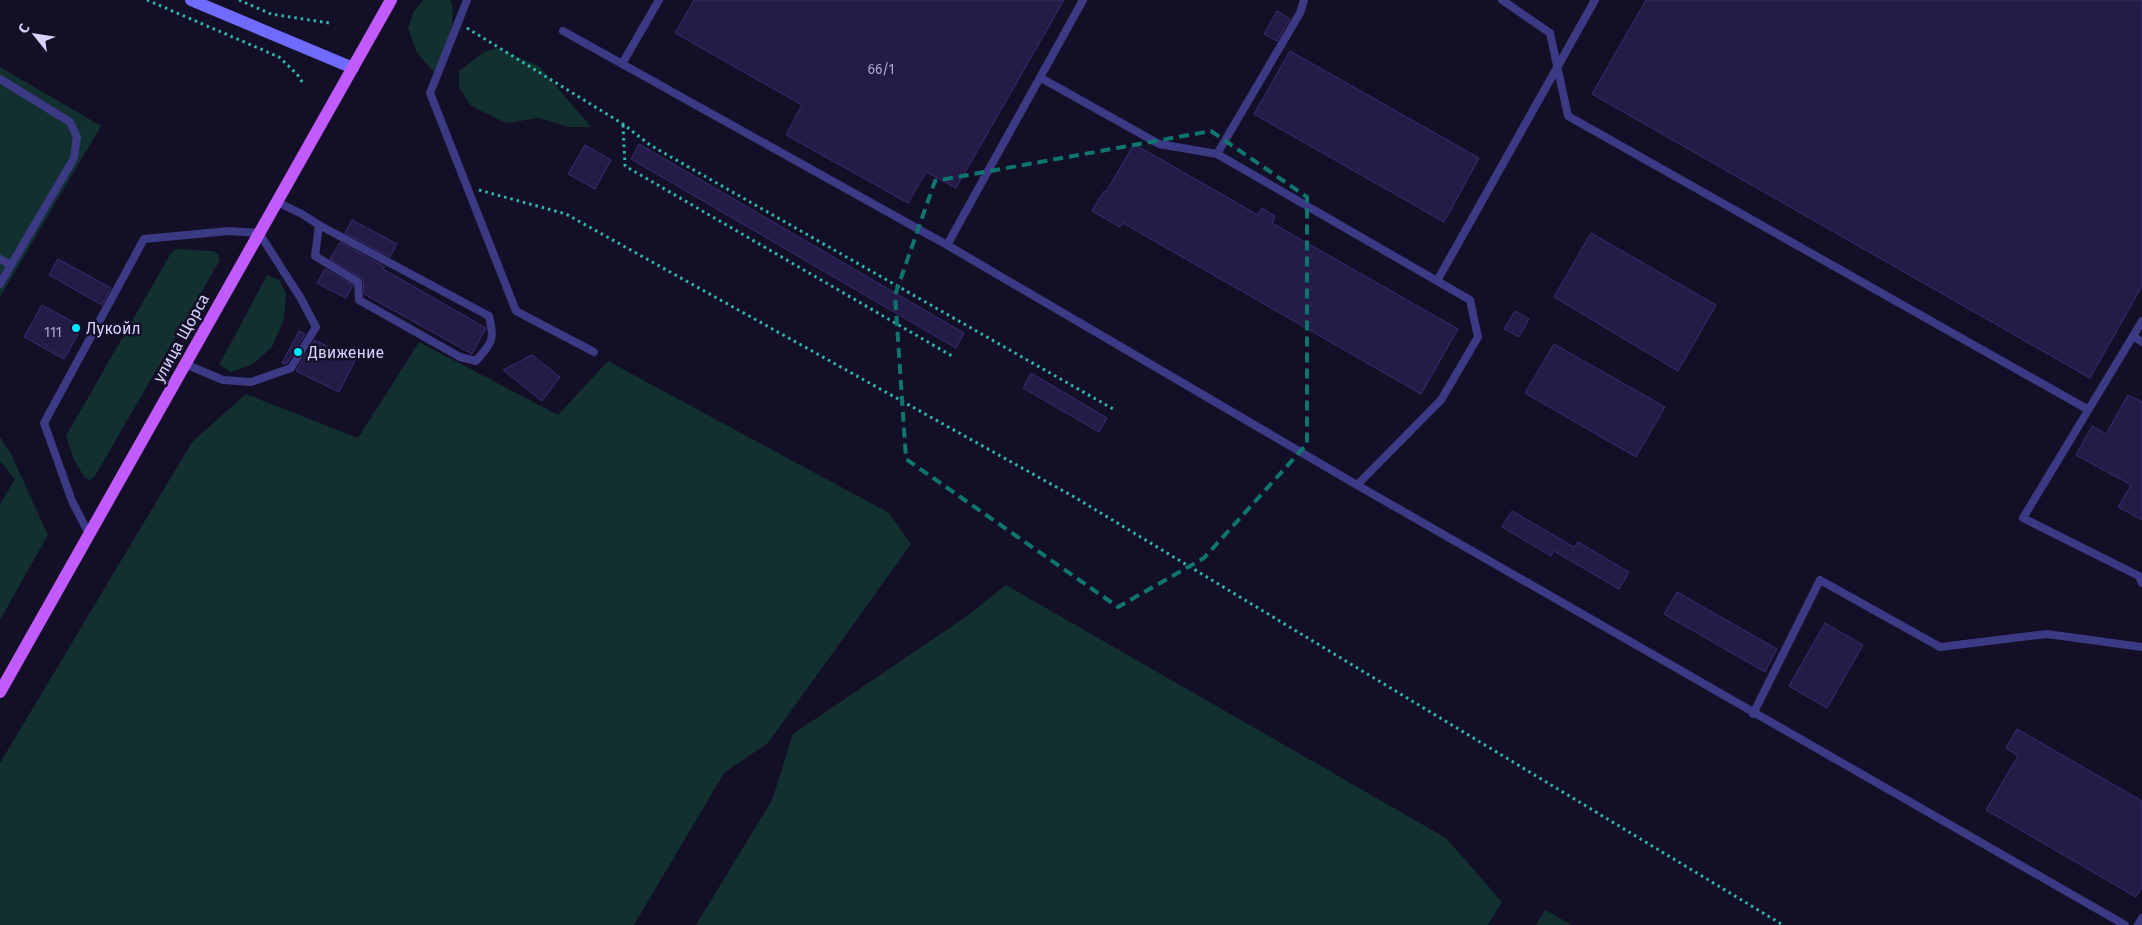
<svg xmlns="http://www.w3.org/2000/svg" width="2142" height="925" font-family="'Fira Sans',sans-serif">
<style>
.green{fill:#12302f}
.building{fill:#241b47;stroke:#3b2d73}
.lines{fill:none;stroke-linecap:round;stroke-linejoin:round}
.path{stroke:#2fb8b0;stroke-width:3;stroke-dasharray:2.5 4;stroke-linecap:butt}
.service{stroke:#3d3a85;stroke-width:8}
.secondary{stroke:#6f6bff;stroke-width:12}
.primary{stroke:#c25bff;stroke-width:12}
.marked{fill:none;stroke:#0f766e;stroke-width:4;stroke-dasharray:10 6;stroke-linejoin:round}
.poi-dot{fill:#00e5ff;stroke:#130f26;stroke-width:2}
.labels{text-anchor:middle;dominant-baseline:central;stroke-width:5;stroke-linejoin:round;paint-order:stroke}
.number-label{font-size:14px;fill:#aca6d1}
.poi-label{font-size:16px;fill:#d9d4ff;stroke:#130f26;text-anchor:start}
.street-label{font-size:16px;fill:#d9d4ff;stroke:#130f26}
</style>
<rect width="100%" height="100%" fill="#130f26"/>
<path class="green" d="M 423,0 L 450,0 C 460,21 441,52 436,74 L 417,53 L 408,28 L 414,11 Z
M 497,48 L 539,66 L 591,127 L 569,127 L 539,118 L 506,123 L 471,106 L 459,87 L 459,71 L 484,52 Z
M 0,67 L 101,126 L 0,297 Z
M 176,249 L 214,251 L 218,254 L 220,260 L 95,476 L 90,480 L 85,478 L 74,460 L 66,436 L 171,253 Z
M 267,275 L 279,280 L 286,293 L 284,319 L 272,347 L 253,364 L 231,372 L 219,365 Z
M 419,342 L 558,415 L 608,361 L 889,513 L 911,544 L 768,743 L 724,773 L 634,925 L 0,925 L 0,763 L 192,442 L 246,394 L 358,438 Z
M 0,437 L 11,454 L 48,535 L 0,620 L 0,504 L 15,479 L 0,461 Z
M 1006,585 L 1446,838 L 1502,902 L 1488,925 L 696,925 L 772,800 L 793,734 L 967,616 Z
M 1545,910 L 1572,925 L 1536,925 Z"/>
<path class="building" d="M 694,0 L 1064,0 L 956,188 L 926,172 L 908,203 L 786,135 L 802,105 L 675,33 Z
M 1646,0 L 2142,0 L 2142,286 L 2090,378 L 1592,94 Z
M 1277,11 L 1290,19 L 1277,41 L 1264,34 Z
M 1290,51 L 1479,158 L 1444,222 L 1254,114 Z
M 639,144 L 964,333 L 956,348 L 631,159 Z
M 1134,144 L 1258,215 L 1262,208 L 1275,216 L 1272,223 L 1458,329 L 1421,394 L 1123,223 L 1120,227 L 1092,211 L 1104,191 L 1106,192 Z
M 585,145 L 611,160 L 595,189 L 568,174 Z
M 352,220 L 397,244 L 390,257 L 345,233 Z
M 1591,233 L 1716,305 L 1678,371 L 1554,297 Z
M 340,242 L 385,267 L 383,269 L 486,328 L 472,354 L 364,294 L 363,279 L 330,259 Z
M 58,259 L 111,288 L 102,305 L 49,275 Z
M 325,269 L 353,285 L 346,298 L 317,283 Z
M 42,305 L 82,327 L 64,359 L 24,337 Z
M 1515,311 L 1529,319 L 1519,337 L 1504,329 Z
M 299,331 L 305,334 L 287,363 L 285,364 L 282,363 Z
M 315,340 L 355,361 L 339,392 L 296,371 Z
M 1554,344 L 1665,407 L 1636,457 L 1525,393 Z
M 532,355 L 560,377 L 542,401 L 503,370 Z
M 1031,373 L 1107,418 L 1099,432 L 1023,388 Z
M 2128,395 L 2142,402 L 2142,520 L 2118,507 L 2131,485 L 2076,455 L 2092,426 L 2106,434 Z
M 1512,511 L 1574,547 L 1578,542 L 1629,572 L 1619,589 L 1554,551 L 1551,556 L 1502,527 Z
M 1677,592 L 1777,649 L 1765,672 L 1664,614 Z
M 1825,623 L 1863,645 L 1827,708 L 1789,686 Z
M 2017,729 L 2142,801 L 2142,887 L 2136,897 L 1986,810 L 2018,756 L 2006,748 Z"/>
<g class="lines">
<path class="path" d="M 147,0 L 279,57 L 297,74 L 304,85
M 239,0 L 271,14 L 329,23
M 467,28 L 623,124 L 650,145 L 1115,410
M 623,125 L 625,166 L 952,356
M 479,190 L 566,214 L 1076,498 L 1783,925"/>
<path class="service" d="M 467,0 L 430,93 L 516,311 L 594,352
M 1502,0 L 1550,33 L 1568,116 L 2087,409
M 563,31 L 947,245 L 1083,0
M 622,64 L 659,0
M 1041,78 L 1159,144 L 1217,154 L 1300,13 L 1304,0
M 0,79 L 70,122 L 77,137 L 74,158 L 0,284
M 1217,154 L 1470,300 L 1478,337 L 1441,400 L 1357,485 L 2125,925
M 277,202 L 302,214 L 319,225 L 489,316 C 495,341 492,342 476,361 L 460,357 L 359,300 L 358,282 L 315,256 L 319,225
M 947,245 L 1357,485
M 0,259 L 11,265
M 1437,281 L 1595,0
M 2133,336 L 2142,321
M 2142,342 L 2133,336 L 2023,518 L 2139,576 L 2142,583
M 89,534 L 72,501 L 44,423 L 144,239 L 229,231 L 259,233 L 300,297 L 316,327 L 291,368 L 251,382 L 223,380 L 185,364
M 1753,714 L 1820,580 L 1940,647 L 2047,634 L 2142,647
M 2138,925 L 2142,918"/>
<path class="secondary" d="M 191,0 L 353,68"/>
<path class="primary" d="M 0,692 L 391,0"/>
</g>
<path class="marked" d="M 1211,131 L 1307,197 L 1307,444 L 1204,558 L 1118,607 L 906,459 L 895,295 L 935,181 Z"/>
<g class="poi-dot">
<circle cx="76" cy="328" r="5"/>
<circle cx="298" cy="352" r="5"/>
</g>
<g class="labels">
<g class="number-label">
<text x="881" y="69">66/1</text>
<text x="53" y="332">111</text>
</g>
<g class="poi-label">
<text x="86" y="328">Лукойл</text>
<text x="308" y="352">Движение</text>
</g>
<g class="street-label">
<text transform="translate(181 338) rotate(-61)">улица Щорса</text>
</g>
</g>
<g transform="translate(35 35) rotate(300)" stroke="#130f26" stroke-width="4" paint-order="stroke">
<path d="M0-4L9 19L0 12L-9 19Z" fill="#d9d4ff"/>
<text y="-8" font-size="14" font-weight="bold" text-anchor="middle" fill="#d9d4ff">С</text>
</g>
</svg>
